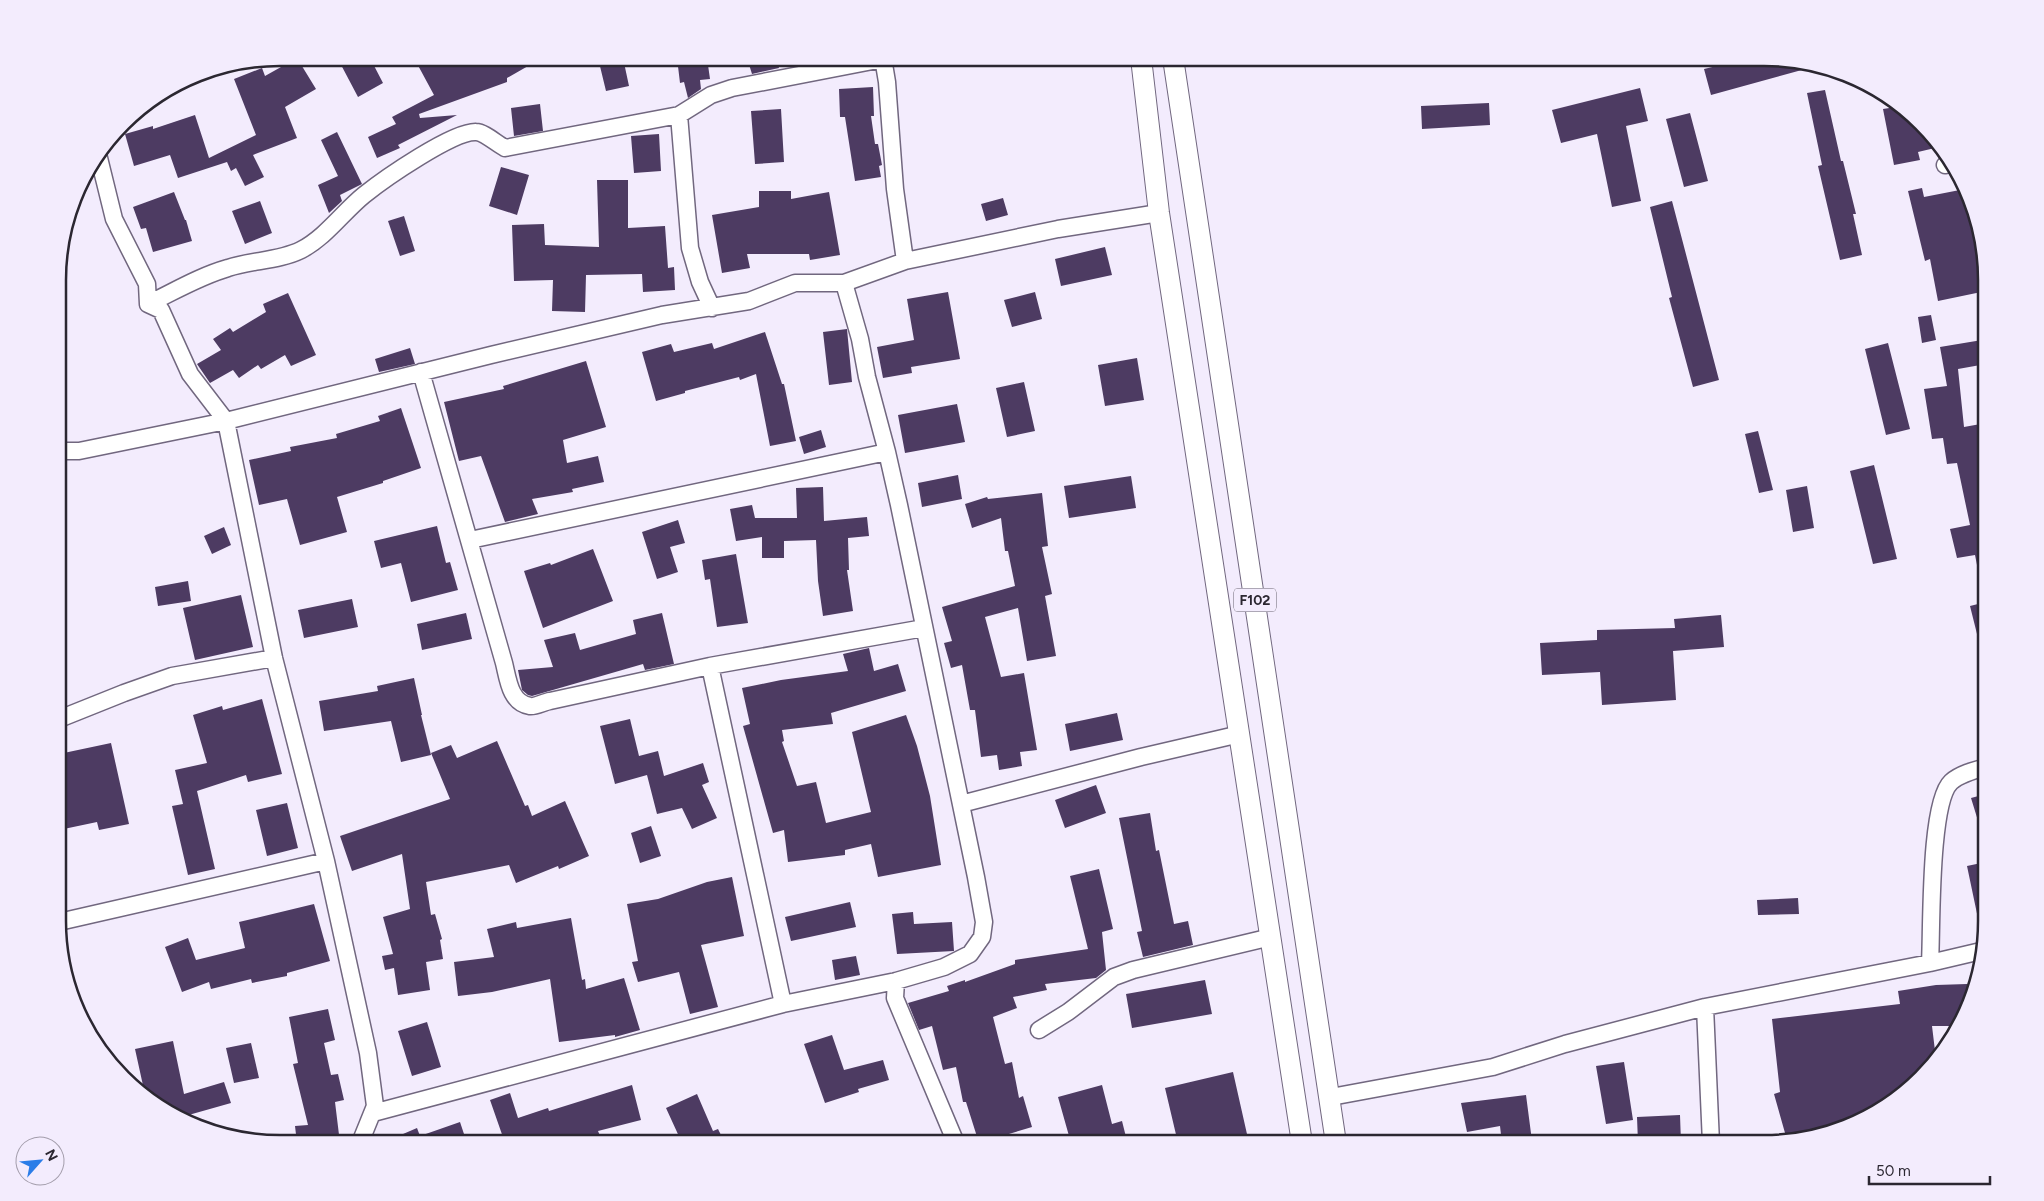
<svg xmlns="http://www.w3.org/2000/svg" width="2044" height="1201" font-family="Figtree,sans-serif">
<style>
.building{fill:#4d3b62}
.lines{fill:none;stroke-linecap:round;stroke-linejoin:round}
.minor-casing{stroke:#71677f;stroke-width:19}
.major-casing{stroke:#71677f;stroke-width:22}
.minor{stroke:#fff;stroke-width:16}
.major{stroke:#fff;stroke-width:20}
.labels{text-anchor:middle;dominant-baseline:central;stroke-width:5;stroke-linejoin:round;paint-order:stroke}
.shield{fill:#f3ecfd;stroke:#67626e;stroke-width:1}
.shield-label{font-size:14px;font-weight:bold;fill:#2b2731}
.rim{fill:none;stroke:#2b2731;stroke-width:2.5}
</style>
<rect width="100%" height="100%" fill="#f3ecfd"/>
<path class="building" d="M 297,58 L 316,89 L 285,107 L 297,138 L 253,155 L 264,177 L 245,186 L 236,168 L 231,171 L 227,162 L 178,178 L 170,155 L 134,166 L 125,134 L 153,126 L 153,129 L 195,115 L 209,158 L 256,135 L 234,79 L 262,68 L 265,76 Z
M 346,58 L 370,58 L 383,83 L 358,97 L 339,61 Z
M 414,58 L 542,58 L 507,78 L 507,82 L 419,114 L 420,118 L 457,115 L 398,145 L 400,148 L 377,158 L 368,137 L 396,124 L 392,117 L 434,95 Z
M 598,58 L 623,58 L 629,86 L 606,91 Z
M 677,58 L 707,58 L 710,79 L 700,80 L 701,89 L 688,98 L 684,82 L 680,83 Z
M 747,58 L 776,58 L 779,68 L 752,74 Z
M 1750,58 L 1764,58 L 1820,65 L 1711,95 L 1704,69 Z
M 873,87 L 874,116 L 871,116 L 875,144 L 878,144 L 882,165 L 879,166 L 881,177 L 855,181 L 845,117 L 840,117 L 839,89 Z
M 1640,88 L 1648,121 L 1626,126 L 1641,201 L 1612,207 L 1597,134 L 1561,143 L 1552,110 Z
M 1825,90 L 1841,161 L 1843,161 L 1856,214 L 1853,214 L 1862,255 L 1840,260 L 1818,166 L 1822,165 L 1807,93 Z
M 1489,103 L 1490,125 L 1422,129 L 1421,106 Z
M 540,104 L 543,131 L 514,136 L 511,108 Z
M 1896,107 L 1931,139 L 1939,147 L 1918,152 L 1920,160 L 1894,165 L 1883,109 Z
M 781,109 L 784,162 L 755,164 L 751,111 Z
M 1690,113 L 1708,181 L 1684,187 L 1666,119 Z
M 337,132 L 362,184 L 340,195 L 342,201 L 329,213 L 318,185 L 338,176 L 321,140 Z
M 659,134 L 661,171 L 634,173 L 631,136 Z
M 501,167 L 529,175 L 517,215 L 489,206 Z
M 597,180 L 628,180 L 628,228 L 665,226 L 668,268 L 674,267 L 675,290 L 643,292 L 642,274 L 586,275 L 585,312 L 552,311 L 553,280 L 514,281 L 512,225 L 544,224 L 545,245 L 599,247 Z
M 1922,188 L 1924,197 L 1965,189 L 1975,209 L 1982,246 L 1979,247 L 1986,279 L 1986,291 L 1938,301 L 1930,259 L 1925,261 L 1908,191 Z
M 759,191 L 791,191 L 791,199 L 829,192 L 840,255 L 810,260 L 809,254 L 747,254 L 750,268 L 722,273 L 712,215 L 759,207 Z
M 174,192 L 185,220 L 186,220 L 192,241 L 153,252 L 146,228 L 141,229 L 133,207 Z
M 1003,198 L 1008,215 L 986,221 L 981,204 Z
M 260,201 L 272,233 L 245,244 L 232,211 Z
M 1672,201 L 1719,380 L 1693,387 L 1669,298 L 1672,297 L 1650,207 Z
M 404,216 L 415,251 L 400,256 L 388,221 Z
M 1105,247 L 1112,275 L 1061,286 L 1055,259 Z
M 948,292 L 960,359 L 911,367 L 912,373 L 883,378 L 877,347 L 914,340 L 907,299 Z
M 1035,292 L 1042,319 L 1012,327 L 1004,300 Z
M 288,293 L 316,355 L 291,366 L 285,355 L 261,369 L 258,365 L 239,378 L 233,370 L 210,383 L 197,364 L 221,350 L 213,339 L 230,328 L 233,332 L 266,312 L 263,304 Z
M 1931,315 L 1936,340 L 1922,343 L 1918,317 Z
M 847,329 L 852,382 L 829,385 L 823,332 Z
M 765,332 L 782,384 L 784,384 L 796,441 L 770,446 L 756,374 L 740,380 L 739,377 L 685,391 L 685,393 L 656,401 L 642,352 L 671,344 L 674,352 L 712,343 L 714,349 Z
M 1982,340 L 1986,364 L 1958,369 L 1964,427 L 1986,423 L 1986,579 L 1980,580 L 1975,555 L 1957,558 L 1950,529 L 1970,525 L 1957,463 L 1947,464 L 1943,438 L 1932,439 L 1924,389 L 1947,386 L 1940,347 Z
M 1888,343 L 1910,429 L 1886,435 L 1865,349 Z
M 410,348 L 415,364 L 379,372 L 375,359 Z
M 1137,358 L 1144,400 L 1105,406 L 1098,365 Z
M 586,361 L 606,427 L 563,440 L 567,463 L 598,456 L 604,482 L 572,489 L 573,492 L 532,499 L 538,514 L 505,522 L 481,456 L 459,461 L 444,402 L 504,389 L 503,386 Z
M 1024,382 L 1035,431 L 1007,437 L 996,388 Z
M 957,404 L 965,442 L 905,453 L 898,415 Z
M 401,408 L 421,468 L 383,481 L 383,483 L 337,497 L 347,532 L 300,545 L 287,499 L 259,505 L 249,460 L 291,451 L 290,447 L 337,438 L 336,434 L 380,421 L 378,416 Z
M 821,430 L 826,447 L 804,454 L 799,437 Z
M 1758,431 L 1773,490 L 1759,493 L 1745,434 Z
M 1874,465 L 1897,559 L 1873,564 L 1850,471 Z
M 958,475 L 962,499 L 922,507 L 918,483 Z
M 1131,476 L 1136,508 L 1069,518 L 1064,486 Z
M 1807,486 L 1814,528 L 1793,532 L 1786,490 Z
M 823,487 L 824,521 L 867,517 L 869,536 L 848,538 L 849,570 L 847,570 L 853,611 L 823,616 L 818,581 L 816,540 L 784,541 L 784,558 L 762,558 L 762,537 L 736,541 L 730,509 L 752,505 L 755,518 L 797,518 L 796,488 Z
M 1042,493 L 1048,546 L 1042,547 L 1052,594 L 1045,596 L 1056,656 L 1027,661 L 1018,608 L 985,617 L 1001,677 L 1024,673 L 1037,750 L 1020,752 L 1022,766 L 999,770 L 997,755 L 981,757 L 975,710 L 970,710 L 962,665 L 951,668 L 944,643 L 952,641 L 942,607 L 1015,586 L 1008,551 L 1005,551 L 1001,518 L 972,528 L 965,504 L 987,497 L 988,499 Z
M 678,520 L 685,543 L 670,547 L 678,572 L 657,579 L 642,532 Z
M 437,526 L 446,563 L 450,562 L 458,590 L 411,602 L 401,563 L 381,568 L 374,541 Z
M 224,527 L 231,545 L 212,554 L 204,536 Z
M 593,549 L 613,601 L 543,628 L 524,571 L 550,563 L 551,565 Z
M 736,554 L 748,623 L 717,627 L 710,579 L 705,580 L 702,560 Z
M 188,581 L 191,601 L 158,606 L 155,587 Z
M 241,595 L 253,647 L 195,660 L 183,608 Z
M 352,599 L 358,627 L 304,638 L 298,610 Z
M 1986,602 L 1986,650 L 1981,650 L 1970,606 Z
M 466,613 L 472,639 L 422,650 L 417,624 Z
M 662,613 L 674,664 L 645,670 L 643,664 L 532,696 L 528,695 L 522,690 L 518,670 L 553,667 L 544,640 L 575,633 L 580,650 L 636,634 L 633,620 Z
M 1721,615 L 1724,647 L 1673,651 L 1676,700 L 1602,705 L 1600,672 L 1542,675 L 1540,643 L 1597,640 L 1597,630 L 1675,628 L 1674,619 Z
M 869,648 L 874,671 L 898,664 L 906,691 L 831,713 L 833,724 L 782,730 L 784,741 L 782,742 L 797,786 L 816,782 L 826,823 L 871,812 L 852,732 L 906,715 L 917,746 L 930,796 L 941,865 L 878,877 L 871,844 L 845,850 L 845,855 L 788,862 L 784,830 L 773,833 L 743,726 L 750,724 L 742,688 L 781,680 L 848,671 L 843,654 Z
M 414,678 L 422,715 L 421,715 L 431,755 L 401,762 L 391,721 L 324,731 L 319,701 L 378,691 L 377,686 Z
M 262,699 L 282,774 L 248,782 L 246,775 L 197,791 L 215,869 L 188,875 L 172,806 L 183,804 L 175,770 L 207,763 L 193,715 L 222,706 L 223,710 Z
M 1117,713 L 1123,740 L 1070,751 L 1065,724 Z
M 630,719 L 639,756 L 658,751 L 664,776 L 703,763 L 709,782 L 702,785 L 717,818 L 692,829 L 682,808 L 657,814 L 647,775 L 615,784 L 600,726 Z
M 497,741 L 525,806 L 528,805 L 532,816 L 565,801 L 589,856 L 559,869 L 558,866 L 516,883 L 509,865 L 426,882 L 431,915 L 435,914 L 442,939 L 440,940 L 443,959 L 426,962 L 430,990 L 398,995 L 394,968 L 385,970 L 382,956 L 393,954 L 383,917 L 410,909 L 402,854 L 352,871 L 340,836 L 450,799 L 431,753 L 451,745 L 457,758 Z
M 111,743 L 129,824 L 99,830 L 97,822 L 59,830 L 59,754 Z
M 1096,785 L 1106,813 L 1065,828 L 1055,800 Z
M 1986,794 L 1986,837 L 1983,837 L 1971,798 Z
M 287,803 L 298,848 L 267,856 L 256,810 Z
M 1150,813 L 1156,851 L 1159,850 L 1174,924 L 1188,921 L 1193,945 L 1143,957 L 1137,932 L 1142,931 L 1119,818 Z
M 651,826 L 661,856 L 640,863 L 631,833 Z
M 1986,862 L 1986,927 L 1980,928 L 1967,866 Z
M 1099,869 L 1113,929 L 1102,932 L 1106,970 L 1096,978 L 1045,984 L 1047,990 L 1013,997 L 1017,1008 L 993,1017 L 1005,1064 L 1012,1062 L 1019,1098 L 1023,1096 L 1032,1127 L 979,1143 L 966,1102 L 963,1102 L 956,1067 L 943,1070 L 932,1026 L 919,1030 L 908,1003 L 949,991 L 947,986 L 965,980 L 965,982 L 1015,964 L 1015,960 L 1088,949 L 1070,876 Z
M 732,877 L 744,936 L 701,945 L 718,1007 L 690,1014 L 679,972 L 638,982 L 632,962 L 638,961 L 627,904 L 658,899 L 707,882 Z
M 1798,898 L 1799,914 L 1758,915 L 1757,900 Z
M 850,902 L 856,927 L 791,941 L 785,917 Z
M 314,904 L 330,961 L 287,973 L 287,976 L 252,983 L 251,979 L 211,989 L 209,982 L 182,992 L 165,947 L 188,938 L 196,960 L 245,948 L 239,922 Z
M 913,912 L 914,924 L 952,922 L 954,951 L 897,954 L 892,914 Z
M 571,918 L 582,980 L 585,979 L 586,989 L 624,978 L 640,1030 L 615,1037 L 615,1035 L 559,1042 L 550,979 L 492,992 L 458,996 L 454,962 L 494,957 L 487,929 L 516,922 L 517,928 Z
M 856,956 L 860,975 L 835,980 L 832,960 Z
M 1205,980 L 1212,1014 L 1132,1028 L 1126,994 Z
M 1967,984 L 1967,997 L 1959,1026 L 1932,1026 L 1936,1059 L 1921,1079 L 1876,1114 L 1787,1140 L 1774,1094 L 1780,1092 L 1772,1019 L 1900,1004 L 1898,991 L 1936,985 Z
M 328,1009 L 335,1040 L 324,1043 L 331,1075 L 338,1074 L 344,1100 L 335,1102 L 340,1143 L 297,1143 L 295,1126 L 308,1125 L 293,1064 L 298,1063 L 289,1017 Z
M 427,1022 L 441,1067 L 412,1076 L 398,1031 Z
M 832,1035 L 844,1070 L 883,1060 L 889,1080 L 858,1089 L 859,1092 L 825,1103 L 804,1044 Z
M 173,1041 L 184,1094 L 224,1082 L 231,1103 L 178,1118 L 168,1114 L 144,1090 L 135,1049 Z
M 251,1043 L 259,1078 L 234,1083 L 226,1048 Z
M 1624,1062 L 1633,1120 L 1606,1124 L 1596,1066 Z
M 1233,1072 L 1249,1143 L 1178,1143 L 1165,1088 Z
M 632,1085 L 641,1120 L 598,1131 L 603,1143 L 505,1143 L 490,1100 L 510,1093 L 518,1118 L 548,1108 L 549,1111 Z
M 1102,1085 L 1112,1124 L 1122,1121 L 1126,1137 L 1115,1140 L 1116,1143 L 1071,1143 L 1058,1097 Z
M 697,1094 L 713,1131 L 718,1129 L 725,1143 L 682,1143 L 666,1108 Z
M 1526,1095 L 1532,1141 L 1502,1143 L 1500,1126 L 1467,1132 L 1461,1103 Z
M 1680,1115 L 1681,1143 L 1638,1143 L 1637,1117 Z
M 460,1122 L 467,1143 L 382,1143 L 417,1128 L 420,1136 Z"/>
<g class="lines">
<g class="minor-casing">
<path id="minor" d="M 883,58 L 887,82 L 895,189 L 905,261
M 679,115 L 690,248 L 700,282 L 712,308
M 99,158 L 114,219 L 147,284 L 148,304 L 161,310 L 190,374 L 226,421 L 274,658 L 326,861 L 368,1053 L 375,1106 L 360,1143
M 1945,165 L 1952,163
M 148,304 C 175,291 200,276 228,268 C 252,260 279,261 301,250 C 326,237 343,212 364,195 C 384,179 453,131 476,132 C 484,132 497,144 505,148 L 679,115 L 711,95 L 732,88 L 883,59
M 421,372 L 504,663 C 508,679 510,703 530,706 C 535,707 544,702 550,701 L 710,666 L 924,628
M 59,451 L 79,451 L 226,421 L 491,355 L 662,315 L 749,301 L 795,283 L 844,283 L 905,261 L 1058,229 L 1159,213
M 470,540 L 887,452
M 710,666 L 783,1004
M 59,719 L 124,693 L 172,676 L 274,658
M 961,804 L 1141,757 L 1240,734
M 59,922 L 326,861
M 1930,963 C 1932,929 1929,803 1951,782 C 1960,774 1975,770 1986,767
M 896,981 L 895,998 L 956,1143
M 1705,1007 L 1711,1143
M 1039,1030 L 1068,1012 L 1114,977 L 1133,970 L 1271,937
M 1331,1097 L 1493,1067 L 1565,1044 L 1705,1007 L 1930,963 L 1981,951
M 373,1113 L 783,1004 L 896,981 L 944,967 L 970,954 L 982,937 L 984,922 L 976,877 L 899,505 L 887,452 L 867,377 L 860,339 L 844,283"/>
</g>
<g class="major-casing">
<path id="major" d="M 1141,58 L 1159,213 L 1302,1143
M 1173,58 L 1336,1143"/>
</g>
<use href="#minor" class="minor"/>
<use href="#major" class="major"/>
</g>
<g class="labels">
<rect class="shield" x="1234" y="588.5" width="42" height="23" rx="4"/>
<g class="shield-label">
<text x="1255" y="600">F102</text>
</g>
</g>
<path d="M0 0H2044V1201H0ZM280 66H1764A214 214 0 0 1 1978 280V921A214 214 0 0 1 1764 1135H280A214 214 0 0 1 66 921V280A214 214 0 0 1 280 66Z" fill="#f3ecfd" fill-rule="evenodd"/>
<path class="rim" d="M280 66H1764A214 214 0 0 1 1978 280V921A214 214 0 0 1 1764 1135H280A214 214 0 0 1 66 921V280A214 214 0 0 1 280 66Z"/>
<g transform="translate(40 1161) rotate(63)"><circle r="24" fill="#f3ecfd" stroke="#a39dab"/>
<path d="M0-4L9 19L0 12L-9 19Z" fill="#2b7de8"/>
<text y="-8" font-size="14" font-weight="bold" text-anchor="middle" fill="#2b2731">N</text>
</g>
<path d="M1869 1176v8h121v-8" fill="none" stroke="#2b2731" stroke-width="2.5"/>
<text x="1876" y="1176" font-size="15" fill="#2b2731" stroke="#f3ecfd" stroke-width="4" paint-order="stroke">50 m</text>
</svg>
